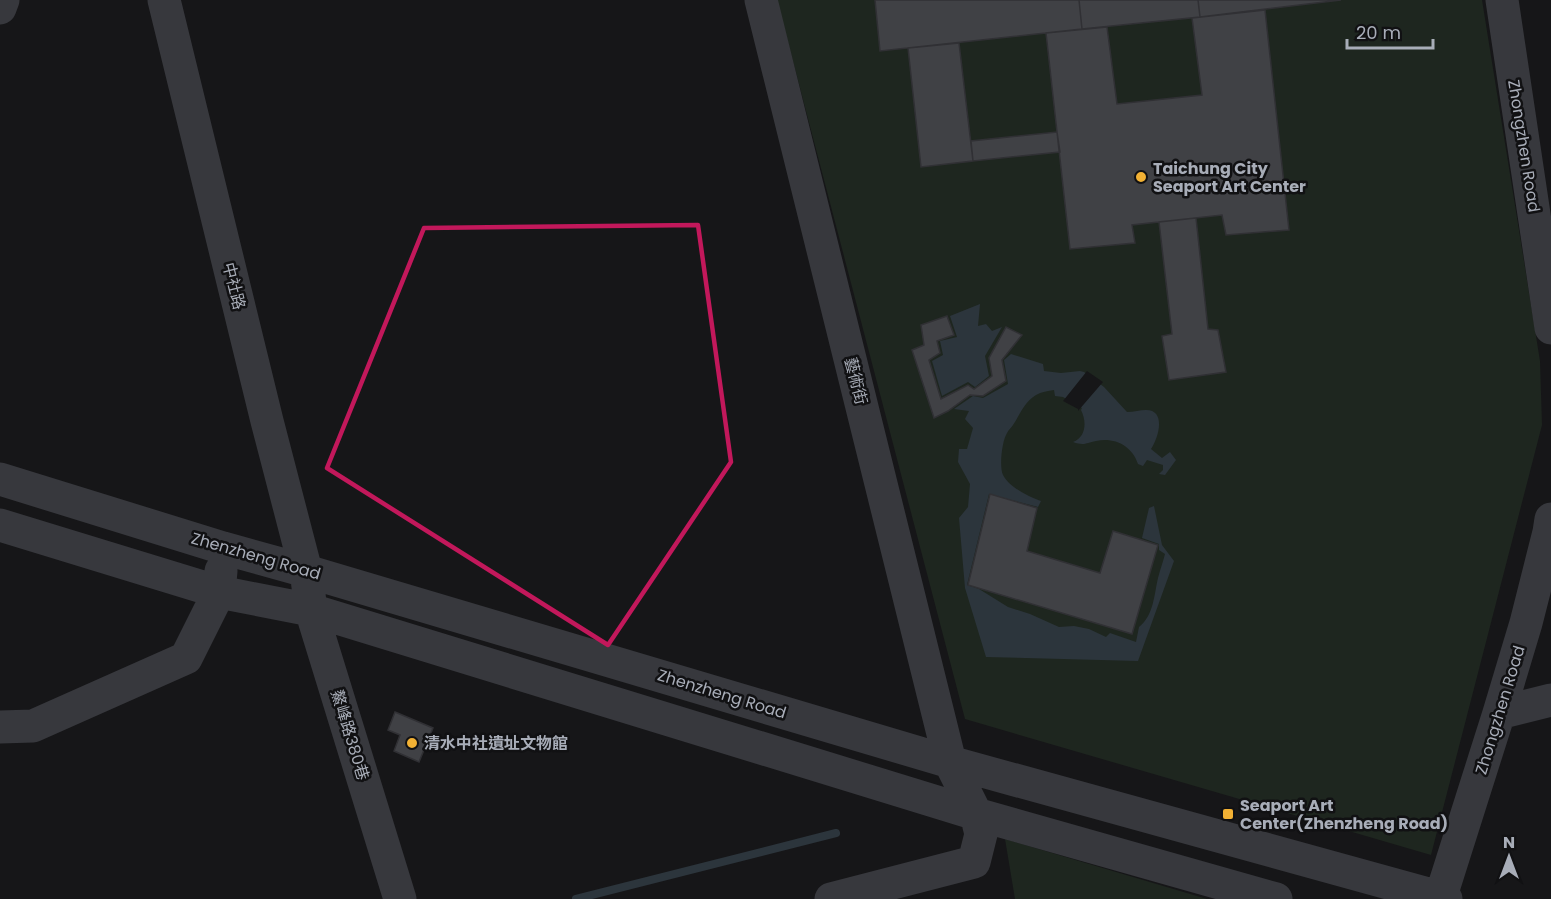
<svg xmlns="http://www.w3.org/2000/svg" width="1551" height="899" font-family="Poppins,'Noto Sans TC',sans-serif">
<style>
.green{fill:#1e261f}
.water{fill:#2c353c}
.pier{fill:#161618}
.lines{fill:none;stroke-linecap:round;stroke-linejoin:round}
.stream{stroke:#2c353c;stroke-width:8}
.building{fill:#404145;stroke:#303034;stroke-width:1.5}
.minor{stroke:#37383d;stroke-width:33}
.marked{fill:none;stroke:#c2185b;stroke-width:4.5;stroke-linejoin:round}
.poi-dot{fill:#f2b134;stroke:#111113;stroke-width:2}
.labels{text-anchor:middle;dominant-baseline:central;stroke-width:5;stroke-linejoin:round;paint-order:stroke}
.street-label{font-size:16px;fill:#a8adb8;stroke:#111113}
.poi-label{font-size:16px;font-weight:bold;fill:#a8adb8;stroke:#111113;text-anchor:start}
</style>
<rect width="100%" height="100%" fill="#161618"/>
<path class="green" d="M 777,0 L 1482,0 L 1540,361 L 1542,425 L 1431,855 L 965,719 Z
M 1005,839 L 1207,899 L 1015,899 Z"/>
<path class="water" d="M 980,304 L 978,326 L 986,324 L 992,331 L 1002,327 L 985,356 L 989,376 L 975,387 L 968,382 L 942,396 L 932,361 L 943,355 L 940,341 L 957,337 L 950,316 Z
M 1011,354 L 1043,364 L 1044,371 L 1061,373 L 1080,371 L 1084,372 L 1104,387 L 1127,412 C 1134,412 1140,410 1146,410 C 1167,410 1158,439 1151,449 L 1162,458 L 1170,452 L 1176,460 L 1165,475 L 1159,474 L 1163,470 L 1163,465 L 1147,460 L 1143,466 L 1138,464 C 1132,446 1115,437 1096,441 C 1086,443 1084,446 1073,442 C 1086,437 1087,422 1081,410 L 1082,408 L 1063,397 L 1055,396 L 1054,390 C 1048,391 1041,392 1036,395 C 1024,402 1020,415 1013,425 C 1011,428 1009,429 1007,433 C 1002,441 999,466 1003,475 C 1009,487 1029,497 1041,501 L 1038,507 L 989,494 L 967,585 L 979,589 L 1008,607 L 1030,614 L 1059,627 L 1074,626 L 1089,629 L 1106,637 L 1110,633 L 1136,642 L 1139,627 C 1154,615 1154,595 1158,578 C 1160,570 1163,562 1165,554 L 1159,550 L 1159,544 L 1142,538 L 1149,508 L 1154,506 L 1162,545 L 1174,561 L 1138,661 L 986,657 L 965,588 L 959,518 L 968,507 L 970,484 L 958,462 L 959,449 L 967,449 L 973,428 L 965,419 L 969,411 L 954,409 L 973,396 L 983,398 L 1008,384 L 1004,360 Z"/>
<path class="pier" d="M 1087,371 L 1103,382 L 1078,411 L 1078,409 L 1063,401 Z"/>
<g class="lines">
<path class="stream" d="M 576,899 L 836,833"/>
</g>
<path class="building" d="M 875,0 L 1079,0 L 1082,29 L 880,51 Z
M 1079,0 L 1198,0 L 1200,17 L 1082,29 Z
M 1198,0 L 1341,0 L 1200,17 Z
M 1265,10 L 1289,230 L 1226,235 L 1222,215 L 1132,225 L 1135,243 L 1070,249 L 1046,33 L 1107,27 L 1117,104 L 1202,95 L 1192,18 Z
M 959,43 L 973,161 L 921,167 L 908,48 Z
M 1057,132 L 1060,152 L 973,161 L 971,141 Z
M 1196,218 L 1208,329 L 1218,330 L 1226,372 L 1169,380 L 1162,336 L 1172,334 L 1159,222 Z
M 947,316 L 954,335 L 937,341 L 940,353 L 929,360 L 941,399 L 968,385 L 974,389 L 992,376 L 989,358 L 1006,327 L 1022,335 L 1002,360 L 1006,381 L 983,396 L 970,395 L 948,411 L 934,418 L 912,350 L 924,345 L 921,325 Z
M 990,494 L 1037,508 L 1027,551 L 1100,573 L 1113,531 L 1158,545 L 1132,634 L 968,585 Z
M 395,712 L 433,728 L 419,762 L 394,751 L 400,735 L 388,730 Z"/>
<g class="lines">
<path class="minor" d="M 164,0 L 267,421 L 306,571 L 311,610 L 400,899
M 761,0 L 950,762 L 976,814 L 981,834 L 974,862 L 831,899
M 1502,0 L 1551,328
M 0,8 L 3,0
M 0,479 L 223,548 L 306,571 L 950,762 L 1446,899
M 0,525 L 219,592 L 311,610 L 976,814 L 1276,899
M 1499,713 L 1551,700
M 0,727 L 33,726 L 186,658 L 219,592 L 221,571
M 1440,899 L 1499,713 L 1526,623 L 1549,532 L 1551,519"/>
</g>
<path class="marked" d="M 698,225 L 731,462 L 608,645 L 327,468 L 424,228 Z"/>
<g class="poi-dot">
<circle cx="1141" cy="177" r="6"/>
<circle cx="412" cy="743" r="6"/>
<rect x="1222" y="808" width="12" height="12" rx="3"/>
</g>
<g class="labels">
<g class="street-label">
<text transform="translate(1524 146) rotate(81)">Zhongzhen Road</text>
<text transform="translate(234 286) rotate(76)">中社路</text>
<text transform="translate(856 381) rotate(76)">藝術街</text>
<text transform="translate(256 556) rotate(16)">Zhenzheng Road</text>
<text transform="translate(722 694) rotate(17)">Zhenzheng Road</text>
<text transform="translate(1500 710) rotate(-73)">Zhongzhen Road</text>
<text transform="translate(350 735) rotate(73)">鰲峰路380巷</text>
</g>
<g class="poi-label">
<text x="1153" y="168">Taichung City<tspan x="1153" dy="18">Seaport Art Center</tspan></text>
<text x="424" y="743">清水中社遺址文物館</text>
<text x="1240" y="805">Seaport Art<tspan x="1240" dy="18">Center(Zhenzheng Road)</tspan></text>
</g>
</g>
<g transform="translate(1509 857)" stroke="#111113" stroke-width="4.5" paint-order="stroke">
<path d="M0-4.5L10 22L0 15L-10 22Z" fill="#a8adb8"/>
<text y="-9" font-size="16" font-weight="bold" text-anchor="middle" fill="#a8adb8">N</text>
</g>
<path d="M1347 39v9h86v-9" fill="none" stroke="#a8adb8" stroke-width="3"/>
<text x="1356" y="39" font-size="18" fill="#a8adb8" stroke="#111113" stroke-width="4.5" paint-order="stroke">20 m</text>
</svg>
